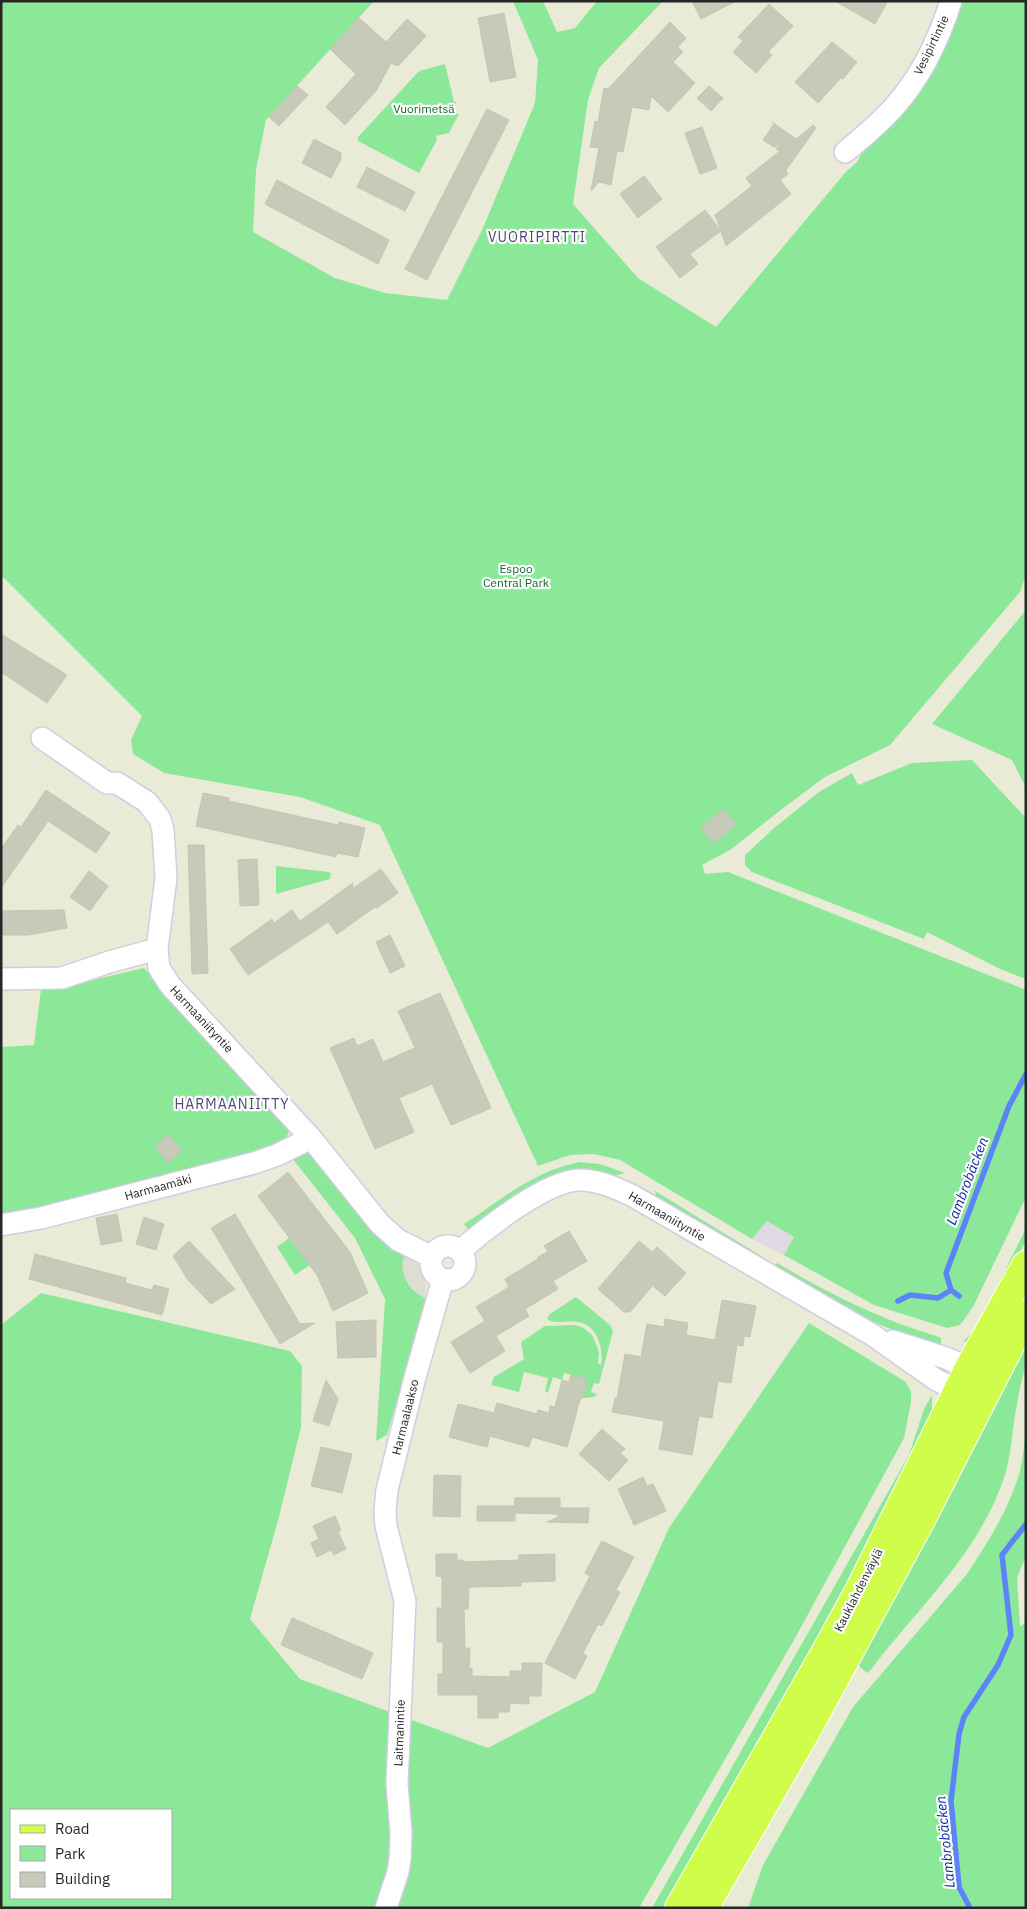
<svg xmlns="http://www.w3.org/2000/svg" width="1027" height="1909" font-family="'IBM Plex Sans',sans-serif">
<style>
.industrial{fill:#e0d8e2}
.green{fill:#8ce899;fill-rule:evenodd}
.plaza{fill:#ddded1}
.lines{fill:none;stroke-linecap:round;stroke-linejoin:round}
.stream{stroke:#5d83f9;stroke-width:5.5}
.building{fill:#c7c9b9;stroke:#c3c6b0}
.minor-casing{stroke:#d2cbe2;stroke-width:24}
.primary-casing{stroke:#fff;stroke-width:30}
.minor{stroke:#fff;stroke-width:21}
.primary{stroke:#cffd49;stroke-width:28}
.labels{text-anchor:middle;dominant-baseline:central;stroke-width:4.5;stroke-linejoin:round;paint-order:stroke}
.street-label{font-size:12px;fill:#262626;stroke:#fff}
.park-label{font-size:12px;fill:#12682a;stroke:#fff}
.neighbourhood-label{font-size:14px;letter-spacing:1px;fill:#54447a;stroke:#fff}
.water-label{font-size:14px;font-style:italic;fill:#011ca0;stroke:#fff}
</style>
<rect width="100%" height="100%" fill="#eaebd6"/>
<path class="industrial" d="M 767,1221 L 794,1237 L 784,1255 L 752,1239 Z"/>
<path class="green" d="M 1,1 L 374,1 L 266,120 L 256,170 L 253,232 L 335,278 L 385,293 L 447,300 L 483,228 L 535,103 L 538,60 L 513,1 L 543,1 L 557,32 L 575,28 L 597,1 L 663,1 L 599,68 L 588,100 L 573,204 L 638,278 L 716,327 L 845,173 L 857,162 L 864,149 L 957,1 L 1026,1 L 1026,575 L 1020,592 L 890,745 L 825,777 L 786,806 L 730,850 L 702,865 L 705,874 L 728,872 L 1026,990 L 1026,1197 L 973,1307 L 960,1325 L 947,1328 L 874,1305 L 784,1255 L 794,1237 L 767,1221 L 752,1239 L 620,1160 L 594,1154 L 570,1155 L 538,1166 L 380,825 L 300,797 L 164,773 L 133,754 L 131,740 L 142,716 L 1,575 Z
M 445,64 L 454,102 L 456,102 L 454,112 L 459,114 L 449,133 L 436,136 L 437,140 L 419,173 L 358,141 L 358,137 L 419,71 Z
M 1026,610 L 1026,788 L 1012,760 L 932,724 Z
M 972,760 L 1026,818 L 1026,979 L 1000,969 L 927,932 L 924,939 L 752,872 L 745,865 L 745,855 L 774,828 L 819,792 L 852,773 L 858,785 L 912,763 Z
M 276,866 L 329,872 L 331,874 L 330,879 L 276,894 Z
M 144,968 L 283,1120 L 289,1133 L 282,1145 L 1,1220 L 1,1047 L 34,1045 L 41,989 L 63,987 Z
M 298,1153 L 308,1153 L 317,1158 L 406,1254 C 402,1276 404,1286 425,1298 L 424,1307 L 387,1435 L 376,1441 L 385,1299 L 355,1238 L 292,1158 Z
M 580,1162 L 600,1164 L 625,1173 L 613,1176 L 586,1170 L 567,1172 L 544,1180 L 468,1229 L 464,1224 C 500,1200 536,1170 580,1162 Z
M 655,1191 L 763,1257 L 760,1262 L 657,1200 Z
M 1026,1228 L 1026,1240 L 979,1331 L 969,1341 L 963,1342 L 978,1326 Z
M 289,1238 L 310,1265 L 295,1275 L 277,1247 Z
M 777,1263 C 828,1293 879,1319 936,1336 L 941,1338 L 941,1345 L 908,1336 L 854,1314 L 771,1270 Z
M 41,1293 L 290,1351 L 302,1366 L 301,1427 L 279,1517 L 250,1619 L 300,1679 L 488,1748 L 595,1692 L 669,1528 L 809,1323 L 906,1382 L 911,1392 L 911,1402 L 904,1438 L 794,1640 L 639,1908 L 1,1908 L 1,1325 ZM 11,1810 L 171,1810 L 171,1898 L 11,1898 Z
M 576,1297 L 610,1325 L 613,1331 L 599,1384 L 594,1383 L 591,1392 L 597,1394 L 594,1397 L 583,1398 L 587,1379 L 564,1373 L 562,1380 L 553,1377 L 548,1393 L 545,1391 L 548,1378 L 524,1372 L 519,1392 L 491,1385 L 494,1377 L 524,1359 L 521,1342 L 545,1326 L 576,1325 L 584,1328 L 592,1335 L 596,1344 L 599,1352 L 598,1363 L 601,1365 C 604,1348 597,1325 578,1322 C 568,1320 555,1325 547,1319 L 550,1314 Z
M 1026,1340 C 1026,1348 1027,1358 1025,1367 C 1022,1379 1019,1391 1017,1404 C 1012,1427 1012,1452 1005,1475 C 979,1554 919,1606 870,1671 L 867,1673 L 857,1664 L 965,1466 Z
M 932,1395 L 932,1418 L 815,1649 L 666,1908 L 652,1908 L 909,1455 L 924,1409 Z
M 1026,1432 L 1026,1556 L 1017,1578 L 1020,1626 L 1026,1623 L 1026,1908 L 748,1908 L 763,1865 L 853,1707 L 967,1574 C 988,1542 1010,1508 1020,1471 C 1023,1458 1024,1445 1026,1432 Z"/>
<path class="plaza" d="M 406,1254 L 422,1268 L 426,1284 L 425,1298 L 417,1293 L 407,1282 L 403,1272 L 402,1263 Z"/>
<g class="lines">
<path class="stream" d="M 959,1296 L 951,1290 L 946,1273 L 1009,1106 L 1026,1074
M 898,1301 L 910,1295 L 938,1298 L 951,1290
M 970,1908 L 959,1887 L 951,1801 L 959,1734 L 964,1717 L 998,1665 L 1011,1635 L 1002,1555 L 1026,1524"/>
</g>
<path class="building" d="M 692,1 L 736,1 L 701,19 Z
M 835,1 L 888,1 L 875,24 Z
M 769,4 L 793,26 L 768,52 L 772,55 L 756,73 L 733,52 L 743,41 L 738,37 Z
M 504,13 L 516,77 L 490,82 L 478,18 Z
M 359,18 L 386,42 L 407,19 L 426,36 L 398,66 L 391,63 L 376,91 L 345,125 L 326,107 L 356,74 L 330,49 Z
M 670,22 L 686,38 L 678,47 L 683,52 L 673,62 L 695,83 L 668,112 L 651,96 L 649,110 L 632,107 L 623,152 L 617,151 L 611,185 L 599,182 L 591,191 L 599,148 L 590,147 L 595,121 L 598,122 L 604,88 L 608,89 Z
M 832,42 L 857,62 L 843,79 L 841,78 L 818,103 L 795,82 Z
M 297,86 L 308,95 L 279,126 L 269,117 Z
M 709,86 L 723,98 L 711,111 L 697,98 Z
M 487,109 L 509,120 L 427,280 L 405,269 Z
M 772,122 L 796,139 L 813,125 L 816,128 L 786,170 L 788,174 L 780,180 L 791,194 L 726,246 L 721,231 L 690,254 L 698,264 L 680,278 L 656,247 L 705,210 L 721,231 L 715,215 L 752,186 L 746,178 L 780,151 L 776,149 L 782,144 L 774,147 L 763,140 L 774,124 Z
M 702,127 L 717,168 L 700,174 L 685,133 Z
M 314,139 L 341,153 L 341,159 L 331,178 L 302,163 Z
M 367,167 L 415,192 L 405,211 L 357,187 Z
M 644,176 L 662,199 L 638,218 L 620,194 Z
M 277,180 L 389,240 L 378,264 L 265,204 Z
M 1,634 L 67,675 L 47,703 L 1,672 Z
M 46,790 L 110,833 L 96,853 L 48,821 L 1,888 L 1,849 L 18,825 L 21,827 Z
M 203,793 L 229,798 L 229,801 L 338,825 L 339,822 L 365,828 L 358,857 L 337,853 L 336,857 L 196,826 Z
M 723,809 L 736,825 L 713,843 L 701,828 Z
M 188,845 L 204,845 L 208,973 L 192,974 Z
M 257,859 L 259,905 L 240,906 L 238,860 Z
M 381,869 L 398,893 L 377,908 L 375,907 L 337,934 L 328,922 L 248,975 L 230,949 L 272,919 L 274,923 L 292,910 L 300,921 L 353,883 L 352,889 Z
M 89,871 L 108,886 L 90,911 L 70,897 Z
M 64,910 L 67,928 L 28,935 L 1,935 L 1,911 Z
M 390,935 L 405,966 L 390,973 L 376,942 Z
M 440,993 L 491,1108 L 451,1125 L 432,1084 L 399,1098 L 414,1132 L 375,1149 L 330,1048 L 354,1038 L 357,1046 L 373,1039 L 383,1062 L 415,1048 L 398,1011 Z
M 169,1134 L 182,1151 L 168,1163 L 155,1146 Z
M 288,1172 L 350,1252 L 368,1293 L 333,1311 L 317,1275 L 258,1196 Z
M 117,1214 L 122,1241 L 101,1245 L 96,1218 Z
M 235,1214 L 300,1324 L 315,1323 L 280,1344 L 211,1228 Z
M 144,1217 L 164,1224 L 156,1250 L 136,1244 Z
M 569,1231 L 587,1261 L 553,1281 L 558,1289 L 525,1309 L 529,1316 L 496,1336 L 505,1351 L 470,1373 L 451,1342 L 485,1321 L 476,1307 L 509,1287 L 505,1279 L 538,1259 L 537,1258 L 548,1251 L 544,1246 Z
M 189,1241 L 235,1289 L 211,1304 L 188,1280 L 173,1256 Z
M 639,1241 L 652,1252 L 657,1247 L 686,1273 L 665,1296 L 654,1287 L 655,1283 L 630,1312 L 624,1312 L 598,1289 Z
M 35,1254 L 126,1278 L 125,1283 L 152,1290 L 154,1285 L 169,1289 L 162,1315 L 29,1279 Z
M 722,1300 L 756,1306 L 750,1337 L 744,1336 L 743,1346 L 737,1345 L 731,1383 L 718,1381 L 712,1418 L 699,1416 L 692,1455 L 659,1449 L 664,1421 L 612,1412 L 615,1398 L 617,1399 L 625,1354 L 641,1357 L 647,1324 L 664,1327 L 665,1319 L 688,1323 L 686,1335 L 715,1340 Z
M 376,1320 L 376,1357 L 338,1358 L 336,1322 Z
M 571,1375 L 587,1379 L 583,1398 L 581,1398 L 578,1406 L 576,1405 L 578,1407 L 567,1447 L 532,1437 L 529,1447 L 490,1436 L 487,1447 L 449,1437 L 458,1404 L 494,1413 L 497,1403 L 537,1414 L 538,1410 L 549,1413 L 550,1406 L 555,1407 L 562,1380 L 569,1382 Z
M 326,1380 L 338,1399 L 329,1426 L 313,1421 Z
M 602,1429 L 625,1449 L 620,1453 L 628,1460 L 609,1481 L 579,1454 Z
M 321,1447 L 352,1454 L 342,1493 L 311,1486 Z
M 434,1475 L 461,1476 L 460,1517 L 433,1516 Z
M 643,1477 L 647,1486 L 653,1484 L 666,1511 L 634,1525 L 618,1489 Z
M 515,1498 L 560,1498 L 560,1508 L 589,1508 L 588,1523 L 547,1522 L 558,1517 L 558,1514 L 515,1513 L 515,1521 L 477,1521 L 477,1506 L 514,1506 Z
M 335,1516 L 341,1530 L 338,1532 L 346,1549 L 334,1555 L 331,1550 L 317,1557 L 311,1543 L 319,1539 L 313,1526 Z
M 602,1541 L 634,1557 L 616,1590 L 620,1592 L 602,1626 L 598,1624 L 583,1653 L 587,1656 L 575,1679 L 545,1663 L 590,1576 L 585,1573 Z
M 436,1554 L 457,1554 L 457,1560 L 463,1560 L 463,1562 L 519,1560 L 519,1555 L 555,1554 L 555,1581 L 521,1582 L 521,1586 L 469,1587 L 468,1609 L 464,1609 L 465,1648 L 470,1648 L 469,1668 L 472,1668 L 472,1676 L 510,1677 L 510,1671 L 522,1671 L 522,1663 L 542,1663 L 541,1696 L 529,1696 L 529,1704 L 510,1703 L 509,1712 L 498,1712 L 498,1718 L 478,1718 L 478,1695 L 438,1695 L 438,1674 L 443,1674 L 443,1642 L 437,1642 L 437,1608 L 442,1608 L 442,1577 L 436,1576 Z
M 292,1618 L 373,1653 L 362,1679 L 281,1645 Z"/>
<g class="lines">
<g class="minor-casing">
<path id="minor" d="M 845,152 C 862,138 879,124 894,107 C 920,78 939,39 951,1
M 42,738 L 107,783 L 117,783 L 147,802 L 160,819 L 163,830 L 166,878 L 157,949 L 159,968 L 170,985 L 311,1138 L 380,1224 L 398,1240 L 432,1257
M 1,979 L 62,978 L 109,962 L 157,949
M 1,1225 L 41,1218 L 254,1163 L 277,1155 L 311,1138
M431 1263a17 17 0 1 1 34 0a17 17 0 1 1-34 0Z
M 460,1251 C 485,1229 549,1178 582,1180 C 601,1181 616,1188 633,1196 L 871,1334 L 935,1379 L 957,1391 L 973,1391
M 893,1341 L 946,1358 L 969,1368 L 978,1381
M 386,1908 L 398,1872 L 400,1859 L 401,1833 L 397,1784 L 405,1601 L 386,1526 L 385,1511 L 387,1490 L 414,1381 L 443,1279"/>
</g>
<g class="primary-casing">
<path id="primary" d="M 679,1908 L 824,1655 L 860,1589 L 969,1368 L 1026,1265
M 704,1908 L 804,1735 L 922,1518 L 1026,1314"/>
</g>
<use href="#minor" class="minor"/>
<use href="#primary" class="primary"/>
</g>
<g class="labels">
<g class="street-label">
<text transform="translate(931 45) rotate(-64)">Vesipirtintie</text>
<text transform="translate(202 1019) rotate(47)">Harmaaniityntie</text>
<text transform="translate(158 1187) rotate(-15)">Harmaamäki</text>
<text transform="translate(667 1216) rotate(30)">Harmaaniityntie</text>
<text transform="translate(405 1417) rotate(-76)">Harmaalaakso</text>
<text transform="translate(858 1590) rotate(-63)">Kauklahdenväylä</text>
<text transform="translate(399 1733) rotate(-88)">Laitmanintie</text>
</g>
<g class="park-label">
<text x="424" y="108">Vuorimetsä</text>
<text x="516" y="568">Espoo<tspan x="516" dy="14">Central Park</tspan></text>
</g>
<g class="neighbourhood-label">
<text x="537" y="237">VUORIPIRTTI</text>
<text x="232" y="1104">HARMAANIITTY</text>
</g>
<g class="water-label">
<text transform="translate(967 1181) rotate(-69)">Lambrobäcken</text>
<text transform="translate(945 1842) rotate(-96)">Lambrobäcken</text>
</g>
</g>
<rect width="1027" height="1909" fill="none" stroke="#262626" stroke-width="5"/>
<rect x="10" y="1809" width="162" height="90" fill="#ffffff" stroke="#a8a8a8"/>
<rect x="20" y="1825" width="25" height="8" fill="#cffd49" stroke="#a8a8a8"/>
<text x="55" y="1834" font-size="15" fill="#262626">Road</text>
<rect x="20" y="1846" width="25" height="15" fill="#8ce899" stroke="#a8a8a8"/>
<text x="55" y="1859" font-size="15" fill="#262626">Park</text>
<rect x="20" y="1872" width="25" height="15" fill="#c7c9b9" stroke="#a8a8a8"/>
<text x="55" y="1884" font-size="15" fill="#262626">Building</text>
</svg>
